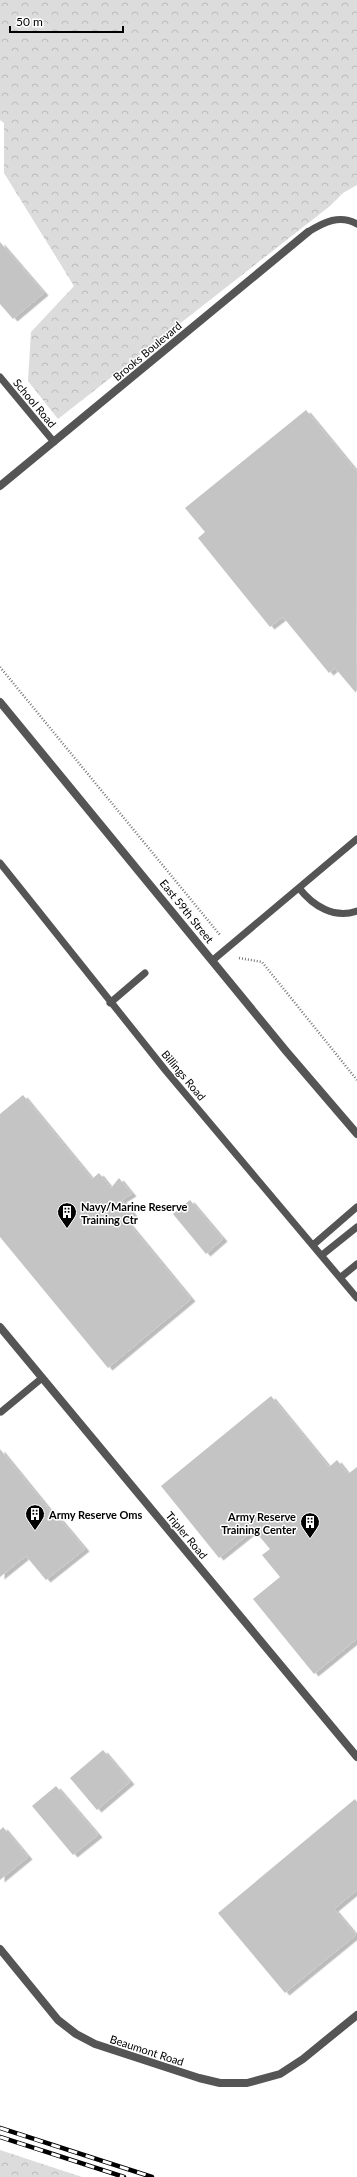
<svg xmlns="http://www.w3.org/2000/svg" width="357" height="2177" font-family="Lato,sans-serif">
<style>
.forest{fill:url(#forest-crowns)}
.building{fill:#c4c4c4;filter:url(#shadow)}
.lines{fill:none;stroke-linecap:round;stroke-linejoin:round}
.path{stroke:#777;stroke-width:2.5;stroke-dasharray:1 2;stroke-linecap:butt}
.service{stroke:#555;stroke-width:7}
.minor{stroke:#555;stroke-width:8}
.tertiary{stroke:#555;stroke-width:8}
.rail-casing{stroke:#000;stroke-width:4.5}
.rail{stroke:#fff;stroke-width:3;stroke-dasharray:9;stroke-linecap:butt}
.labels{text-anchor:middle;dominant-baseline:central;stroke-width:3;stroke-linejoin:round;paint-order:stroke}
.street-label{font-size:11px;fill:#000;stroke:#fff}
.poi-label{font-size:11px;font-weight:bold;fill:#000;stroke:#fff;text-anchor:start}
</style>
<defs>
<pattern id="forest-crowns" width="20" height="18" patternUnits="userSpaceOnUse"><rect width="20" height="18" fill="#dcdcdc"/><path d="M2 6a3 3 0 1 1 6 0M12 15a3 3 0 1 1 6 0" fill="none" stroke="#bbb"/></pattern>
<filter id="shadow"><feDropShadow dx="4.5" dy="2.5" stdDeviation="0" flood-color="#0004"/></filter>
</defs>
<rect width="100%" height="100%" fill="#fff"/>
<path class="forest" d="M 0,0 L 357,0 L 357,185 L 343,193 L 330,206 L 58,419 L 28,381 L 31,332 L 74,286 L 4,173 L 4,123 L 0,120 Z
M 0,2150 L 82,2177 L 0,2177 Z"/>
<path class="building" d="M 0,242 L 44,293 L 13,319 L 0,304 Z
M 306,410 L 357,472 L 356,693 L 335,668 L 329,673 L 283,617 L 270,627 L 198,538 L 205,532 L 185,508 Z
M 23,1095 L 92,1179 L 99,1173 L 111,1188 L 119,1178 L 132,1194 L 122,1200 L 133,1214 L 126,1220 L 191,1299 L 108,1368 L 0,1237 L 0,1114 Z
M 190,1200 L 223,1239 L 206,1254 L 173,1214 Z
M 271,1396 L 329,1467 L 337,1460 L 348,1474 L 357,1467 L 357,1639 L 314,1674 L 253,1599 L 280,1577 L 262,1555 L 270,1549 L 254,1530 L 219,1558 L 161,1486 Z
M 0,1449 L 52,1513 L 54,1512 L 85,1549 L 46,1580 L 26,1556 L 0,1577 Z
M 103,1750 L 130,1782 L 97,1810 L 70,1778 Z
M 56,1786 L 98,1835 L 73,1855 L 32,1806 Z
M 355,1799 L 357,1802 L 357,1890 L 334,1909 L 356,1935 L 285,1993 L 218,1913 Z
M 3,1827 L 28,1857 L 0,1880 L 0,1830 Z"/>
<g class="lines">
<path class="path" d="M 0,667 L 220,935
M 239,958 L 262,962 L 357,1080"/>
<path class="service" d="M 308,232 C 324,222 340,214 357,224
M 0,377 L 54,442
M 0,863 L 166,1071 L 357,1298
M 299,888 C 313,906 334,919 357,911
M 213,960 L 357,839
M 110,1003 L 145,973
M 313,1245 L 357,1207
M 322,1255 L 357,1227
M 341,1277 L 357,1264
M 1,1412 L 42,1378"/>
<path class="minor" d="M 0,486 L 308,232
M 0,1327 L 357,1757
M 0,1949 L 58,2020 L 76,2034 L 95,2044 L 199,2078 L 220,2083 L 247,2083 L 280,2074 L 303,2059 L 357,2015"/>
<path class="tertiary" d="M 0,702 L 286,1051 L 357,1134"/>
<g class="rail-casing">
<path id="rail" d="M 0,2128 L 152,2177
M 0,2137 L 124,2177"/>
</g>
<use href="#rail" class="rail"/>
</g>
<defs>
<g id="building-pin" transform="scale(1)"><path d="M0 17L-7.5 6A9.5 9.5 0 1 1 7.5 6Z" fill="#000" stroke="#fff"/><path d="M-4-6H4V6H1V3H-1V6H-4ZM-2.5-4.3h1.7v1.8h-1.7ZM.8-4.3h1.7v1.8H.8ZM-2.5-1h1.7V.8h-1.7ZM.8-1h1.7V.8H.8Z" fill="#fff"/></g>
</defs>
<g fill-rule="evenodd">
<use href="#building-pin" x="67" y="1212"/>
<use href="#building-pin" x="35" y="1514"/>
<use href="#building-pin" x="310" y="1522"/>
</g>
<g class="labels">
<g class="street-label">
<text transform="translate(147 351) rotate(-40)">Brooks Boulevard</text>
<text transform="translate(35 403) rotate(50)">School Road</text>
<text transform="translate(187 911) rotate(51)">East 59th Street</text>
<text transform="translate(184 1075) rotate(50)">Billings Road</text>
<text transform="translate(187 1535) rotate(50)">Tripler Road</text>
<text transform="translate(147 2050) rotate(18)">Beaumont Road</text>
</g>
<g class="poi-label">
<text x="81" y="1206">Navy/Marine Reserve<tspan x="81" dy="13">Training Ctr</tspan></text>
<text x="49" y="1514">Army Reserve Oms</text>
<text x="296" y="1516" text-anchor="end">Army Reserve<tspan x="296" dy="13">Training Center</tspan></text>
</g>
</g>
<path d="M10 26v6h113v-6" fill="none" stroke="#000000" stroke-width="2"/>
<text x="16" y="26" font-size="12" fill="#000000" stroke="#ffffff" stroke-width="3" paint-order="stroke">50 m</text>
</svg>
